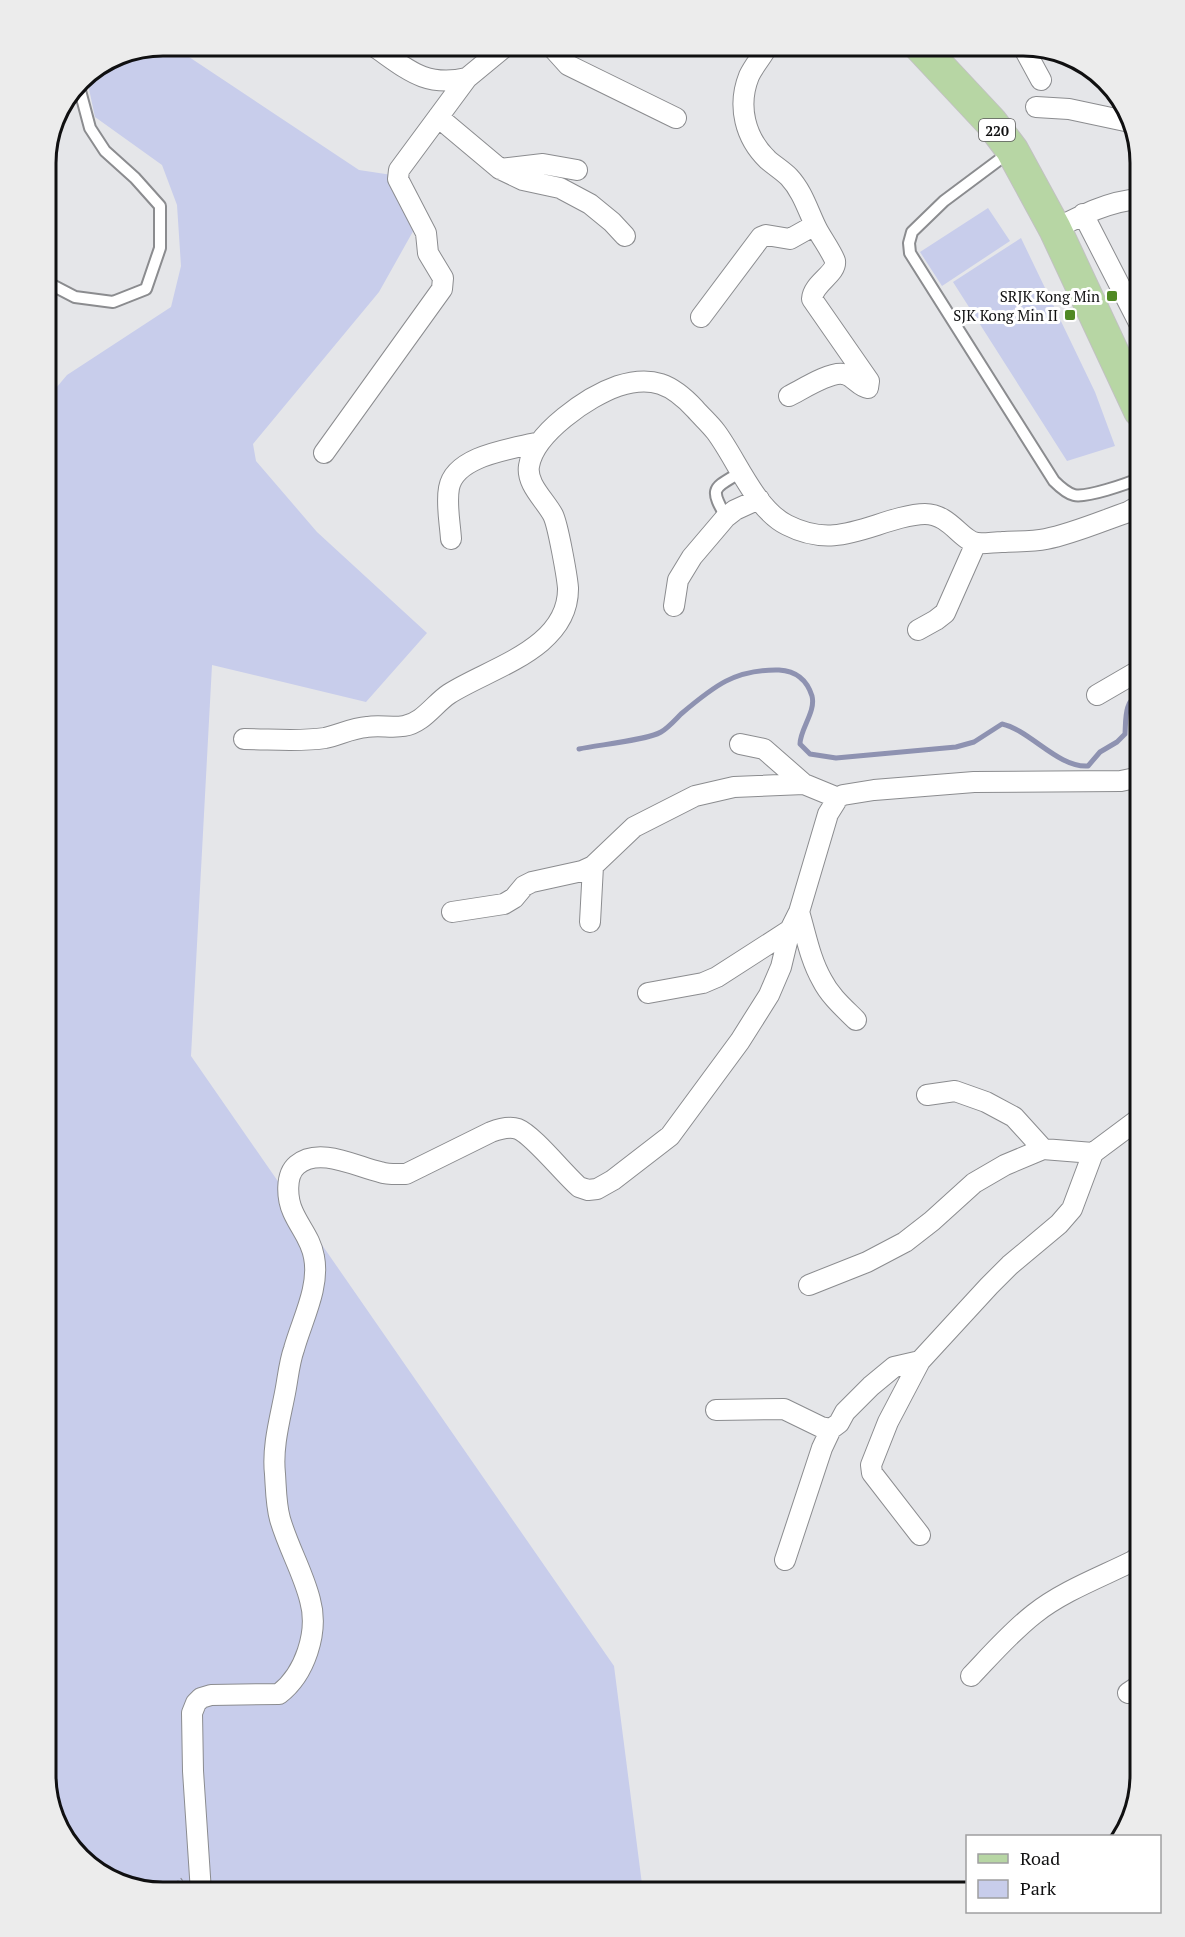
<svg xmlns="http://www.w3.org/2000/svg" width="1185" height="1937" font-family="'PT Serif',serif">
<style>
.green{fill:#c8cdeb}
.lines{fill:none;stroke-linecap:round;stroke-linejoin:round}
.stream{stroke:#8e92b1;stroke-width:5}
.service-casing{stroke:#8b8c8f;stroke-width:14}
.minor-casing{stroke:#8b8c8f;stroke-width:22}
.primary-casing{stroke:#c1c1c1;stroke-width:34}
.path{stroke:#828285;stroke-width:3;stroke-dasharray:3 3;stroke-linecap:butt}
.service{stroke:#fff;stroke-width:10}
.minor{stroke:#fff;stroke-width:20}
.primary{stroke:#b7d6a4;stroke-width:32}
.poi-dot{fill:#508924;stroke:#fff;stroke-width:2}
.labels{text-anchor:middle;dominant-baseline:central;stroke-width:6;stroke-linejoin:round;paint-order:stroke}
.shield{fill:#fff;stroke:#585858;stroke-width:1.5}
.shield-label{font-size:14px;font-weight:bold;fill:#101011}
.poi-label{font-size:15px;fill:#101011;stroke:#fff;text-anchor:end}
.rim{fill:none;stroke:#101011;stroke-width:3}
</style>
<rect width="100%" height="100%" fill="#e5e6e9"/>
<path class="green" d="M 163,45 L 179,45 L 180,51 L 359,170 L 392,175 L 416,226 L 379,292 L 253,444 L 256,461 L 317,532 L 427,633 L 366,702 L 212,665 L 191,1056 L 614,1666 L 643,1892 L 156,1892 L 98,1872 L 57,1827 L 45,1774 L 45,401 L 67,375 L 171,307 L 181,266 L 177,205 L 162,165 L 95,117 L 86,75 L 118,54 Z
M 988,208 L 1010,241 L 942,286 L 920,252 Z
M 1021,238 L 1095,392 L 1115,446 L 1067,461 L 953,282 Z"/>
<g class="lines">
<path class="stream" d="M 579,749 C 597,745 648,740 661,732 C 668,728 675,720 681,714 C 714,686 735,669 779,670 C 796,671 807,680 812,696 C 816,712 800,729 800,744 L 810,754 L 836,758 L 956,747 L 974,742 L 1002,724 C 1030,730 1058,768 1088,766 L 1100,752 L 1117,742 L 1125,734 C 1126,718 1124,701 1140,693"/>
<g class="service-casing">
<path id="service" d="M 1011,151 L 944,201 L 912,232 L 909,243 L 910,253 L 1054,481 C 1059,486 1066,493 1074,495 C 1086,498 1127,484 1140,478
M 45,284 L 50,284 L 75,297 L 113,302 L 146,289 L 160,248 L 160,206 L 135,178 L 105,151 L 90,128 L 78,83
M 726,517 C 709,487 713,489 741,472"/>
</g>
<g class="minor-casing">
<path id="minor" d="M 372,45 C 406,68 424,88 467,78
M 550,45 L 568,65 L 676,118
M 768,45 C 763,56 754,65 749,76 C 737,106 745,138 768,160 C 775,166 783,171 789,177 C 803,192 808,211 817,229 C 821,237 833,254 835,261 C 837,274 813,283 812,299 L 869,381 L 868,388 C 859,387 853,375 843,374 C 829,372 803,389 789,396
M 1022,45 L 1041,80
M 1036,107 L 1069,109 L 1130,122
M 438,117 L 500,169 L 543,164 L 577,170
M 500,169 L 523,180 L 560,188 L 590,204 L 612,222 L 625,236
M 1083,214 L 1140,325
M 1055,229 C 1082,215 1109,201 1140,199
M 701,317 L 761,237 L 766,235 L 790,239 L 815,225
M 324,453 L 442,289 L 443,278 L 428,253 L 426,233 L 398,179 L 399,170 L 467,78 L 507,45
M 451,539 C 450,523 446,504 449,488 C 455,455 513,449 540,442
M 674,606 L 678,580 L 692,557 L 726,517 L 735,510 L 759,499
M 918,630 L 936,620 L 945,613 L 976,543
M 1097,695 L 1140,670
M 244,739 C 270,739 299,742 325,738 C 339,735 352,728 367,727 C 379,725 392,728 404,726 C 423,723 434,704 449,694 C 489,668 569,649 568,588 C 567,576 558,525 553,515 C 545,500 526,484 529,466 C 534,433 589,396 618,386 C 652,375 672,384 695,409 C 702,417 710,424 716,432 C 737,460 755,509 787,525 C 830,547 859,529 900,518 C 908,516 917,514 925,514 C 950,514 961,541 977,543 C 985,544 994,542 1002,542 C 1016,541 1032,542 1046,539 C 1072,534 1102,521 1128,512 L 1140,505
M 740,744 L 764,749 L 804,784 L 838,798
M 452,912 L 504,904 L 514,898 L 524,886 L 532,882 L 582,871 L 593,866 L 634,827 L 695,796 L 734,787 L 804,784
M 799,912 C 806,935 810,959 822,980 C 830,996 844,1008 856,1020
M 590,922 L 593,866
M 648,993 L 703,983 L 717,977 L 790,930
M 927,1095 L 955,1091 L 986,1102 L 1014,1117 L 1043,1149
M 809,1285 L 867,1262 L 905,1242 L 932,1221 L 974,1183 L 1005,1165 L 1043,1149 L 1093,1153 L 1140,1118
M 716,1410 L 784,1409 L 821,1427 L 831,1429 L 839,1423 L 845,1412 L 871,1386 L 894,1367 L 920,1361
M 920,1535 L 872,1473 L 871,1465 L 888,1422 L 920,1361 L 989,1286 L 1010,1265 L 1059,1224 L 1072,1209 L 1093,1153
M 785,1560 L 822,1448 L 831,1429
M 971,1676 C 991,1655 1011,1632 1034,1614 C 1063,1591 1101,1577 1133,1561 L 1140,1555
M 1128,1693 L 1140,1685
M 201,1892 L 193,1771 L 192,1713 L 196,1703 L 201,1698 L 211,1695 L 279,1694 C 305,1674 319,1632 310,1600 C 303,1572 288,1547 280,1519 C 276,1505 276,1489 275,1474 C 272,1447 280,1419 285,1393 C 288,1378 289,1363 294,1349 C 302,1320 320,1287 314,1257 C 311,1239 300,1228 293,1212 C 287,1199 285,1175 297,1165 C 319,1146 357,1167 380,1172 C 389,1175 397,1174 406,1174 L 491,1132 C 499,1129 509,1126 518,1129 C 533,1135 564,1174 579,1187 L 588,1190 L 597,1189 L 613,1180 L 670,1136 L 740,1041 L 769,995 L 781,967 L 790,930 L 799,912 L 828,814 L 838,798 L 843,795 L 874,790 L 974,782 L 1121,781 L 1140,777"/>
</g>
<g class="primary-casing">
<path id="primary" d="M 919,45 L 991,122 L 1012,150 L 1055,229 L 1140,411"/>
</g>
<path class="path" d="M 155,1892 L 170,1889 L 182,1879"/>
<use href="#service" class="service"/>
<use href="#minor" class="minor"/>
<use href="#primary" class="primary"/>
</g>
<g class="poi-dot">
<rect x="1106" y="290" width="12" height="12" rx="3"/>
<rect x="1064" y="309" width="12" height="12" rx="3"/>
</g>
<g class="labels">
<rect class="shield" x="979" y="119" width="36" height="22" rx="4.5"/>
<g class="shield-label">
<text x="997" y="130">220</text>
</g>
<g class="poi-label">
<text x="1100" y="296">SRJK Kong Min</text>
<text x="1058" y="315">SJK Kong Min II</text>
</g>
</g>
<path d="M0 0H1185V1937H0ZM163 56H1023A107 107 0 0 1 1130 163V1775A107 107 0 0 1 1023 1882H163A107 107 0 0 1 56 1775V163A107 107 0 0 1 163 56Z" fill="#ececec" fill-rule="evenodd"/>
<path class="rim" d="M163 56H1023A107 107 0 0 1 1130 163V1775A107 107 0 0 1 1023 1882H163A107 107 0 0 1 56 1775V163A107 107 0 0 1 163 56Z"/>
<rect x="966" y="1835" width="195" height="78" fill="#ffffff" stroke="#9f9fa0" stroke-width="1.5"/>
<rect x="978" y="1854" width="30" height="9" fill="#b7d6a4" stroke="#9f9fa0" stroke-width="1.5"/>
<text x="1020" y="1865" font-size="18" fill="#101011">Road</text>
<rect x="978" y="1880" width="30" height="18" fill="#c8cdeb" stroke="#9f9fa0" stroke-width="1.5"/>
<text x="1020" y="1895" font-size="18" fill="#101011">Park</text>
</svg>
